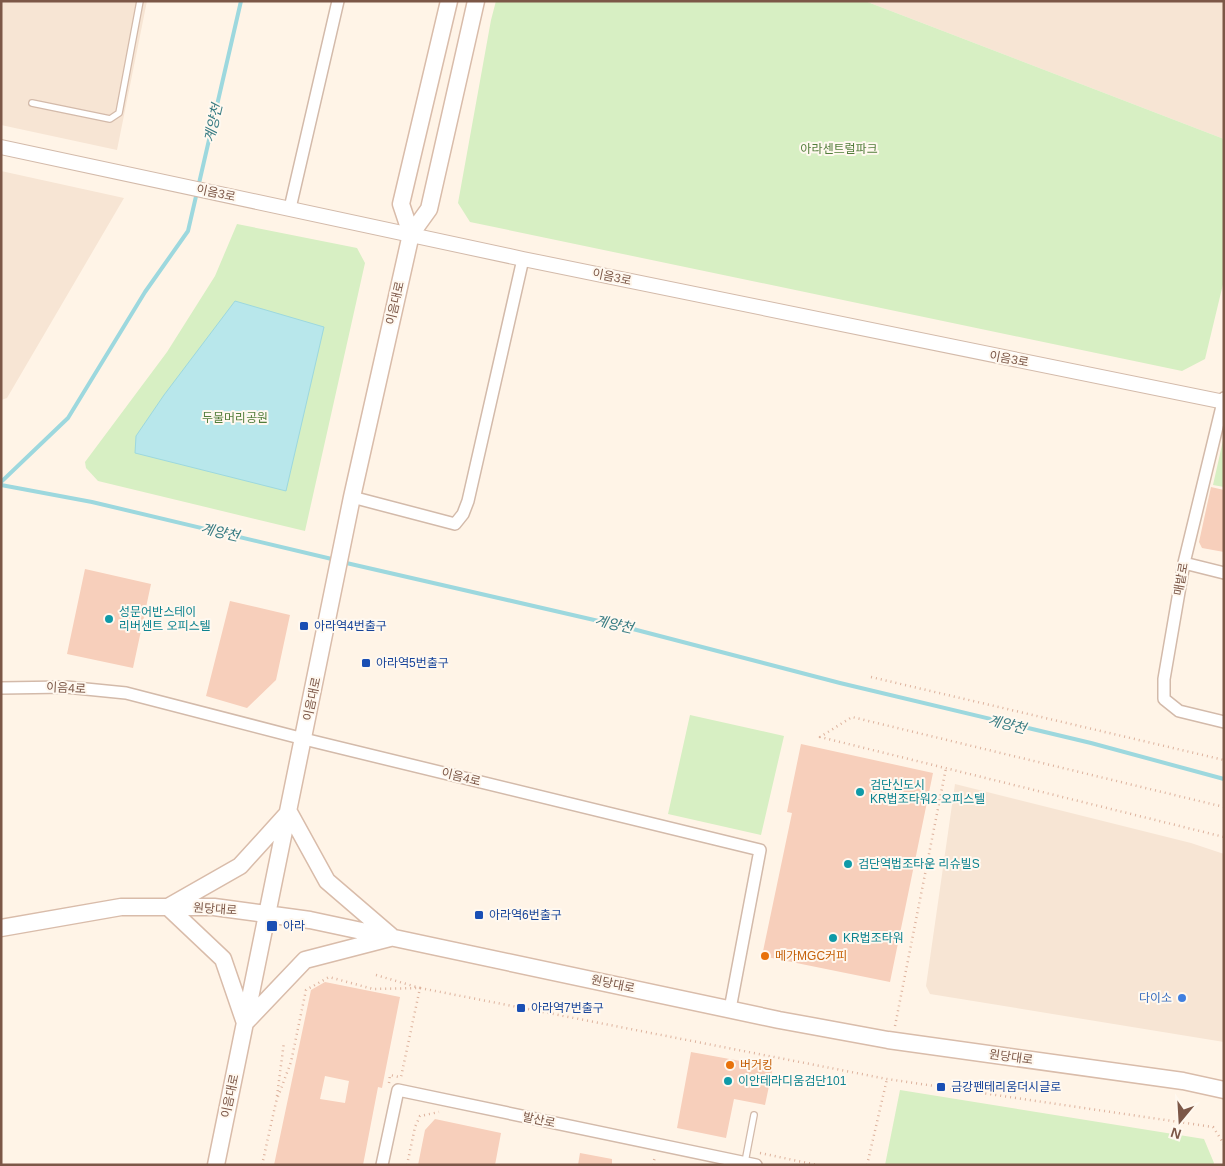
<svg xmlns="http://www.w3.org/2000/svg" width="1225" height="1166" font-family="Helvetica,'Noto Sans KR',sans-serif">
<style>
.residential{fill:#f7e5d4}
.green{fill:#d7efc3}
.water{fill:#b8e7eb;stroke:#9dd8de}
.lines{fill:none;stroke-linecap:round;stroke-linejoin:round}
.stream{stroke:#9dd8de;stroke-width:4}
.building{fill:#f7cfbb;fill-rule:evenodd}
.service-casing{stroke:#d3baaa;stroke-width:8}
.minor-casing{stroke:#d3baaa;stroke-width:14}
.tertiary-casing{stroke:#d3baaa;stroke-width:16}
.secondary-casing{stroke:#d9bcaa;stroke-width:19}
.path{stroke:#ddb29d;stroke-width:2.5;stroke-dasharray:1 4;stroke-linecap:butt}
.service{stroke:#fff;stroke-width:5.5}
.minor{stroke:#fff;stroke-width:11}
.tertiary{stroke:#fff;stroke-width:14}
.secondary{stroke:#fff;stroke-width:16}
.culture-dot{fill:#0f9aa8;stroke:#fff8ef;stroke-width:2}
.transit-dot{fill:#1a4fb4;stroke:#fff8ef;stroke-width:2}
.food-dot{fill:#e8710a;stroke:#fff8ef;stroke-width:2}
.shop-dot{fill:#3f7fe0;stroke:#fff8ef;stroke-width:2}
.labels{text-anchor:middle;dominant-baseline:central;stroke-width:4;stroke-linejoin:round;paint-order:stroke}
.park-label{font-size:12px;fill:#527d3b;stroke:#fff8ef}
.street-label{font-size:12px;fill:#7c5747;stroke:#fff8ef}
.culture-label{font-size:12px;fill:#0d838f;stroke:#fff8ef;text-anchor:start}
.transit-label{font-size:12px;fill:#164399;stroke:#fff8ef;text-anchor:start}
.food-label{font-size:12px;fill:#c56008;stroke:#fff8ef;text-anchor:start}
.shop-label{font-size:12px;fill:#366cbe;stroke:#fff8ef;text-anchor:end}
.water-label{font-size:14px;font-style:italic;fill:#397c83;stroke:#fff8ef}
</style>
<rect width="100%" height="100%" fill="#fff4e7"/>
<path class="residential" d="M 1,1 L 147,1 L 117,150 L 1,125 Z
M 865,1 L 1224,1 L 1224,139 Z
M 1,171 L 124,198 L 7,398 L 1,400 Z
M 955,784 L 1191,843 L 1224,854 L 1224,1042 L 930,994 L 926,986 Z"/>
<path class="green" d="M 496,1 L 865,1 L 1224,139 L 1224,280 L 1205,359 L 1182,371 L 470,222 L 458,203 L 491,20 Z
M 237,224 L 357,248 L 365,263 L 305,531 L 98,481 L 86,468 L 85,462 L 167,352 L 215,276 Z
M 1224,436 L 1224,487 L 1213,485 Z
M 690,715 L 784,736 L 761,835 L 668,814 Z
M 900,1090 L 1204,1139 L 1214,1163 L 1213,1165 L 885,1165 Z"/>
<path class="water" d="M 235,301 L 324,327 L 286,491 L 135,453 L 136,436 L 164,395 Z"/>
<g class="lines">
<path class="stream" d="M 1,482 L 68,418 L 145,292 L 188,231 L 241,1
M 1,485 L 92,502 L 336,560
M 342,562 L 629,628 L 840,683 L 1091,743 L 1224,779"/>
</g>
<path class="building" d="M 1211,487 L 1224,490 L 1224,552 L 1202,548 L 1199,542 Z
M 85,569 L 151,584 L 133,668 L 67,654 Z
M 230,601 L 290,615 L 276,680 L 247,708 L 206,696 Z
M 801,744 L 933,773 L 890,982 L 762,956 L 792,813 L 787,812 Z
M 325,982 L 400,997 L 382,1088 L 378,1087 L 363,1165 L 274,1165 L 311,990 ZM 325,1076 L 349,1081 L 345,1103 L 320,1099 Z
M 691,1052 L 773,1067 L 765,1105 L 734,1099 L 726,1138 L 677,1128 Z
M 435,1119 L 501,1133 L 495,1165 L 418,1165 L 425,1130 Z
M 580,1153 L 612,1159 L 612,1165 L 578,1165 Z"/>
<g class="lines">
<g class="service-casing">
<path id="service" d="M 32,103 L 110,119 L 119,113 L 140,1
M 745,1162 L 754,1115"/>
</g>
<g class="minor-casing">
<path id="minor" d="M 290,208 L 338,1
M 1224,398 L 1184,563 L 1164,679 L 1164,699 L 1179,711 L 1224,722
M 352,497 L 455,524 L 463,514 L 468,501 L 523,259
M 1184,563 L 1224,573
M 1,688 L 66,687 L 126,693 L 304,739 L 760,850 L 730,1009
M 382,1165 L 398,1090 L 756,1165"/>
</g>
<g class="tertiary-casing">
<path id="tertiary" d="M 1,147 L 523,259 L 1224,402"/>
</g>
<g class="secondary-casing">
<path id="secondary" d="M 411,234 L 401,204 L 449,1
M 289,812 L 327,881 L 391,936
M 168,907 L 223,959 L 245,1023 L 305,960 L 390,938
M 168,907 L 240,866 L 289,812
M 1,928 L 121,907 L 214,907 L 310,920 L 779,1020 L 888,1040 L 1183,1081 L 1224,1090
M 216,1165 L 352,497 L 411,234 L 429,209 L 476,1"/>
</g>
<path class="path" d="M 871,677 L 1224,760
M 1224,807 L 852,717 L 820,737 L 1224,837
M 376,975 L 420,988 L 401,1077
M 895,1026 L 946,768
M 389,1083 L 390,1075 L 399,1077
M 277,1096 L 284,1042
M 760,1153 L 817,1165
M 262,1165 L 276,1102 L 291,1062 L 306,990 L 329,977 L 373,989 L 420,988 L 887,1079 L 1213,1127 L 1224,1144
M 407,1165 L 415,1127 L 420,1116 L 439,1112
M 653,1165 L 655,1156
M 867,1165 L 887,1079"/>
<use href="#service" class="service"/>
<use href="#minor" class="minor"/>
<use href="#tertiary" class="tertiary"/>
<use href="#secondary" class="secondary"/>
</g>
<g class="culture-dot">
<circle cx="109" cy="619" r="5"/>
<circle cx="860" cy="792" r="5"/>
<circle cx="848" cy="864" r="5"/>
<circle cx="833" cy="938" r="5"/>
<circle cx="728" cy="1081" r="5"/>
</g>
<g class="transit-dot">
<rect x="299" y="621" width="10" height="10" rx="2.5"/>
<rect x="361" y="658" width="10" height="10" rx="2.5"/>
<rect x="474" y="910" width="10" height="10" rx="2.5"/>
<rect x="266" y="920" width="12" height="12" rx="2.5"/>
<rect x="516" y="1003" width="10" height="10" rx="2.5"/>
<rect x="936" y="1082" width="10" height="10" rx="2.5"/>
</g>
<g class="food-dot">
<circle cx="765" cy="956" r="5"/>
<circle cx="730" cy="1065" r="5"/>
</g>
<circle class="shop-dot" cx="1182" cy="998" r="5"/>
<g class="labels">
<g class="park-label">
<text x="839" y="149">아라센트럴파크</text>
<text x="235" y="418">두물머리공원</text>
</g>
<g class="street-label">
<text transform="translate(216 193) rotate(12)">이음3로</text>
<text transform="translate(612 277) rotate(12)">이음3로</text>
<text transform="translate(395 303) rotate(-77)">이음대로</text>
<text transform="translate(1009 359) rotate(11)">이음3로</text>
<text transform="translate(1181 579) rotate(-80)">매밭로</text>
<text transform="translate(66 688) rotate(3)">이음4로</text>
<text transform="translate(312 699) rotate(-78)">이음대로</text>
<text transform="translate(461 777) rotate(14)">이음4로</text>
<text transform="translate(215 909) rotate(4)">원당대로</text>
<text transform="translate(613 984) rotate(12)">원당대로</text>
<text transform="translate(1011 1057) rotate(8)">원당대로</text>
<text transform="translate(230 1096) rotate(-78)">이음대로</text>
<text transform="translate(539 1120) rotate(12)">발산로</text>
</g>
<g class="culture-label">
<text x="119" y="612">성문어반스테이<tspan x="119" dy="14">리버센트 오피스텔</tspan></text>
<text x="870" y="785">검단신도시<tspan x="870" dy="14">KR법조타워2 오피스텔</tspan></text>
<text x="858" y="864">검단역법조타운 리슈빌S</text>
<text x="843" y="938">KR법조타워</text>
<text x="738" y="1081">이안테라디움검단101</text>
</g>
<g class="transit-label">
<text x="314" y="626">아라역4번출구</text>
<text x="376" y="663">아라역5번출구</text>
<text x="489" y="915">아라역6번출구</text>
<text x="283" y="926">아라</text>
<text x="531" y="1008">아라역7번출구</text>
<text x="951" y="1087">금강펜테리움더시글로</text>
</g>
<g class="food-label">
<text x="775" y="956">메가MGC커피</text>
<text x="740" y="1065">버거킹</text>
</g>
<g class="shop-label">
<text x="1172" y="998">다이소</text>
</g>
<g class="water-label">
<text transform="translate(213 123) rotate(-77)">계양천</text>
<text transform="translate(220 532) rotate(13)">계양천</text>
<text transform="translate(614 624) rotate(13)">계양천</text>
<text transform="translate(1007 724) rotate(14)">계양천</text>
</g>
</g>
<rect width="1225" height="1166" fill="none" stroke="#7c5747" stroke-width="5"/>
<g transform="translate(1180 1121) rotate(198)" stroke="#fff8ef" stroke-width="4" paint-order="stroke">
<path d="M0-4L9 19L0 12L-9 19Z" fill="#7c5747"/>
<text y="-8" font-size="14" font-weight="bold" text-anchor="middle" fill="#7c5747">N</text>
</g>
</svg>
